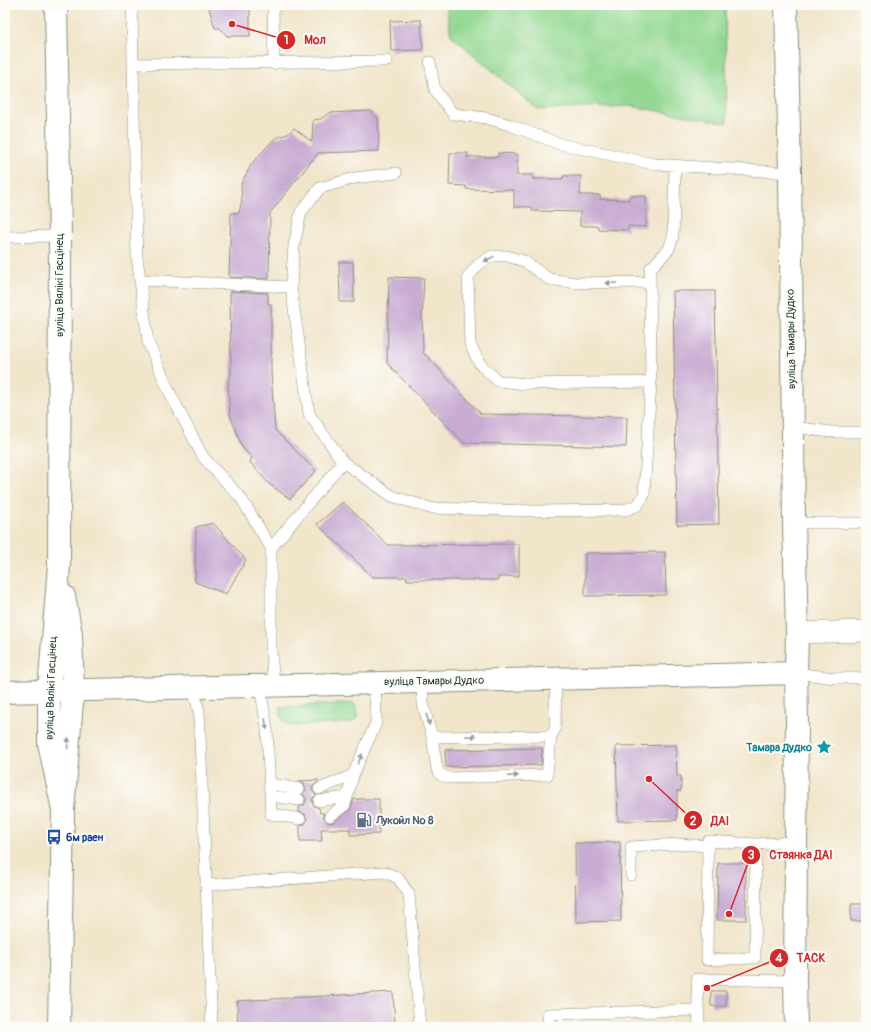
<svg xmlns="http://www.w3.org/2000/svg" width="871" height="1032" font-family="Pangolin,sans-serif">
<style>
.green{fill:#93d892;stroke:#598a63}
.building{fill:#c9acd3}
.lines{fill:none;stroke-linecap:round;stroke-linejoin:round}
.service-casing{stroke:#88917f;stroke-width:12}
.minor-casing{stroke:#88917f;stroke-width:22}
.tertiary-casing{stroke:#88917f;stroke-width:24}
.secondary-casing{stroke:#88917f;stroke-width:24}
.service{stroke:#fff;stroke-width:11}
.minor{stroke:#fff;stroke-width:21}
.tertiary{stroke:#fff;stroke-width:22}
.secondary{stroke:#fff;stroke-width:22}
.oneway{fill:#8f9e9a}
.labels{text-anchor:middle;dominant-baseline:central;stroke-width:4;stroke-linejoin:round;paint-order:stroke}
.street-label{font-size:11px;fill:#1f3d34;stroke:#fdfcf7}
.culture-label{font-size:11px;font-weight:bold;fill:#0d838f;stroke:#fdfcf7;text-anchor:end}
.service-label{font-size:11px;font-weight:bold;fill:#4e5e75;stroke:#fdfcf7;text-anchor:start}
.transit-label{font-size:11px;font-weight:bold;fill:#164399;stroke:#fdfcf7;text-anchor:start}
.leader{fill:none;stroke:#d62828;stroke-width:1.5}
.callout-dot{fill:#d62828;stroke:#fdfcf7;stroke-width:1.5}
.mark-label{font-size:12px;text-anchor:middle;font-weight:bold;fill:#fff}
.callout-label{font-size:12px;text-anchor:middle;font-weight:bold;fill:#d62828;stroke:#fdfcf7;stroke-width:4;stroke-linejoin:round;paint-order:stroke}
</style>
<rect width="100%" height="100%" fill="#fdfcf7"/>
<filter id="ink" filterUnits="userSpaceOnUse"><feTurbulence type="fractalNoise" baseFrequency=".025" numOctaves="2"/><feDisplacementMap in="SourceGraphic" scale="8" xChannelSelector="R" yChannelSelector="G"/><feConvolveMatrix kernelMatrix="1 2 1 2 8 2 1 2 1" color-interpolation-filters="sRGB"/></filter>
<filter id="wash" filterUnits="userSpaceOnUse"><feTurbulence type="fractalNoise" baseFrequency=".012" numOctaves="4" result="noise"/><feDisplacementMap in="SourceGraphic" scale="16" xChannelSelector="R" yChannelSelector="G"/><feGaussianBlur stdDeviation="0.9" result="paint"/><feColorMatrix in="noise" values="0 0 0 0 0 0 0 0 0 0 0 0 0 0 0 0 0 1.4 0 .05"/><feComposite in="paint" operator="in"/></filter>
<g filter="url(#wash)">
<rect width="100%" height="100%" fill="#f1e5ca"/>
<path class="green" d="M 446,5 L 725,5 L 727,123 L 631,106 L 538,110 L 451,35 Z
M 354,703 L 357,709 L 357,718 L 351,723 L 289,726 C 281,720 281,716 280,707 Z"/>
<g id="blocks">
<path class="building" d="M 208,5 L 250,5 L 250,36 L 227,36 L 220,28 L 215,28 Z
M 421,20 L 423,50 L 391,51 L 390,21 Z
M 370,111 L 378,118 L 379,151 L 318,153 L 270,213 L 269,279 L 229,277 L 231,213 L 239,213 L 242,200 L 241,184 L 252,163 L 275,138 L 288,134 L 294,128 L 312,142 L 313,120 L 321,119 L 329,113 Z
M 450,153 L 468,153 L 467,157 L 498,157 L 498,153 L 517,154 L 517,175 L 533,175 L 533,179 L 563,179 L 563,176 L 581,176 L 580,195 L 600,195 L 600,199 L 629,200 L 629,196 L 646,196 L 646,227 L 628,226 L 628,230 L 598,229 L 598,226 L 580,226 L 580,212 L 532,211 L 532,207 L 514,207 L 514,190 L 466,189 L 466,186 L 449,185 Z
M 339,262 L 353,262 L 354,302 L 340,302 Z
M 389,277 L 424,278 L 422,315 L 423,352 L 481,414 L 627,417 L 626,447 L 464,443 L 387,363 Z
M 230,291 L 268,293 L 268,304 L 271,304 L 271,373 L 275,430 L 316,471 L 290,499 L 269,484 L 250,462 L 252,458 L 242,447 L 230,415 L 228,383 L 231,373 Z
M 673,291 L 715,291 L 719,524 L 677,525 Z
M 343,502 L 388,545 L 519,544 L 519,576 L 498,577 L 498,580 L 407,580 L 407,577 L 373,577 L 317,524 Z
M 213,523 L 246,560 L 226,594 L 195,582 L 196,527 Z
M 665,552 L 666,595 L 585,596 L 585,553 Z
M 676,745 L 677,776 L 681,776 L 681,791 L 677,791 L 677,820 L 618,821 L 616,746 Z
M 542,748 L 541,765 L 446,767 L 445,750 Z
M 319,780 L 312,788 L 313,792 L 316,795 L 313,798 L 312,802 L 314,806 L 319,808 L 320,813 L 324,813 L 323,817 L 328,823 L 334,822 L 347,812 L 349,812 L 354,799 L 379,799 L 379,834 L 350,835 L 350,829 L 321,829 L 322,841 L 300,841 L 300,826 L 305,824 L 307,820 L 305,814 L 299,812 L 299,807 L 304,805 L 306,801 L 306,798 L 303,794 L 306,790 L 304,784 L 299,781 Z
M 620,842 L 621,921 L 576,922 L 575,843 Z
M 718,863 L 746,863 L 746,920 L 717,920 Z
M 851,904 L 864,904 L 865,921 L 851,921 Z
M 711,991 L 726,991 L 726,1006 L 711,1006 Z
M 393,992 L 395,1027 L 238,1027 L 237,1001 Z"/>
</g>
</g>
<g filter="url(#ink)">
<use href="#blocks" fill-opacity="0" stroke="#88917f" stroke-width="1"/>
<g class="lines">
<g class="service-casing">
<path id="service" d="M 132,5 L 133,64 L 387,61
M 273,5 L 274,64
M 430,62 L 435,90 L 453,114 L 486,118 L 510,125 L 560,144 L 654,164 L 790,173
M 133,64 L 137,257 L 140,280 L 291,287
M 396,173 L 355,178 L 320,188 L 301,212 L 294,246 L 291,287 L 309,414 L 343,462 L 392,496 L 430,508 L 534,511 L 625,510 L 638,505 L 644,495 L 651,382 L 650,269 L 669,249 L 673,237 L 675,167
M 5,237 L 60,236
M 140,280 L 148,342 L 169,391 L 203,457 L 241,498 L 271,548 L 271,651 L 274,685
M 650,282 L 576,283 L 549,279 L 524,261 L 507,256 L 492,256 L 478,265 L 468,277 L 470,344 L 480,364 L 498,381 L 526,384 L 651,382
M 793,427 L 831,432 L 866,432
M 794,523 L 866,523
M 271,548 L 343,462
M 796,673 L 834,678 L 866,678
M 422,682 L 423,704 L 432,737 L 437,769 L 441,775 L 449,778 L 547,775 L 551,736 L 555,729 L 556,678
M 260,686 L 267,729 L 271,814 L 300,819
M 193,687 L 199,712 L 212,1027
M 432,737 L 551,736
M 270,784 L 299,789
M 319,789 L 353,775
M 270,796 L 299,800
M 319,801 L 347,797
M 330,816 L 345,805 L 353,775 L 376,723 L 375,683
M 756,844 L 755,958 L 707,960 L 708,841 L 756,844 L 796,842
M 631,875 L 631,847 L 678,844 L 708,846
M 206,885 L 384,872 L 398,878 L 409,894 L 420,1027
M 549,1027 L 548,1014 L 698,1010
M 699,1027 L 697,979 L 795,981"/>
</g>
<g class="minor-casing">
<path id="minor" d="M 797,633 L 866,631"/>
</g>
<g class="tertiary-casing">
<path id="tertiary" d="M 786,5 L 790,173 L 794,523 L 797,633 L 796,673 L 797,719 L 795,981 L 796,1027
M 5,692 L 796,673"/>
</g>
<g class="secondary-casing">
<path id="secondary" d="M 56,5 L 60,236 L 59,565 L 49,691 L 49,743 L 63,810
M 59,1027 L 63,810 L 73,690 L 71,634 L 64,596"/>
</g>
<use href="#service" class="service"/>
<use href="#minor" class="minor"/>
<use href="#tertiary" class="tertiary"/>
<use href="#secondary" class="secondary"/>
</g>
<defs><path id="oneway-solid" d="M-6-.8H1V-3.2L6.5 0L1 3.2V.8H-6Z"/></defs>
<g class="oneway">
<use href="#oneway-solid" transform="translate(489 259) rotate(154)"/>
<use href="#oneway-solid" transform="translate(611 283) rotate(180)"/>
<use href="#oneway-solid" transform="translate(428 720) rotate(74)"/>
<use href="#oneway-solid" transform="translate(266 724) rotate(82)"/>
<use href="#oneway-solid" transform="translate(471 736)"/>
<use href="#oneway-solid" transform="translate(68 743) rotate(-85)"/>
<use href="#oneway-solid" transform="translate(360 759) rotate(-66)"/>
<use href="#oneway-solid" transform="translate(513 776) rotate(-2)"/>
</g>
</g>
<defs>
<g id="sight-bare" transform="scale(1.2)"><path d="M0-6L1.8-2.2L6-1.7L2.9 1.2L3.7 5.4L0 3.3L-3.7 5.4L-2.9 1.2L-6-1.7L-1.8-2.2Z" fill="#0f9aa8" stroke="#fdfcf7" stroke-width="2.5" paint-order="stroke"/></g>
<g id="fuel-bare" transform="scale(1.2)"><path d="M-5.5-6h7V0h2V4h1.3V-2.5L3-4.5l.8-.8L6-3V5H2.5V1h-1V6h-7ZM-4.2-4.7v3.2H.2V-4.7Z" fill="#5c6f8a" stroke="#fdfcf7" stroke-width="2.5" paint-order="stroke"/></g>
<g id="bus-bare" transform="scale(1.2)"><path d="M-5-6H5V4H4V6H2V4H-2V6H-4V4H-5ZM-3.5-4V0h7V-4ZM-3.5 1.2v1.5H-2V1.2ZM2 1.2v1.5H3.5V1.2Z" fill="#1a4fb4" stroke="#fdfcf7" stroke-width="2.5" paint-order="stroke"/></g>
</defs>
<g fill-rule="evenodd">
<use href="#sight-bare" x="824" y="747"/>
<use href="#fuel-bare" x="364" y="820"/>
<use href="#bus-bare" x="54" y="837"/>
</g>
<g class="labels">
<g class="street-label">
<text transform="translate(59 285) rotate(-90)">вуліца Вялікі Гасцінец</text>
<text transform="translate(791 339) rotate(-91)">вуліца Тамары Дудко</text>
<text transform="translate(434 681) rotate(-1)">вуліца Тамары Дудко</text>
<text transform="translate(51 688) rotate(-88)">вуліца Вялікі Гасцінец</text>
</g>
<g class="culture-label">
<text x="812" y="747">Тамара Дудко</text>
</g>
<g class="service-label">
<text x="376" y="820">Лукойл № 8</text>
</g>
<g class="transit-label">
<text x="66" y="837">6м раен</text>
</g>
</g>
<path class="leader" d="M232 24L286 40M649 779L693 820M729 914L751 855M707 988L779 958"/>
<g class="callout-dot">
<circle cx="232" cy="24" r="4"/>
<circle cx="649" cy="779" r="4"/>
<circle cx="729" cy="914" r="4"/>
<circle cx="707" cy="988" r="4"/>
<circle cx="286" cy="40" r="10"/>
<circle cx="693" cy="820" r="10"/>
<circle cx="751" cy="855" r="10"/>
<circle cx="779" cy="958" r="10"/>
</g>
<g class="mark-label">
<text x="286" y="44">1</text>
<text x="693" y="825">2</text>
<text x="751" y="859">3</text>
<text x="779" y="962">4</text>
</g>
<g class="callout-label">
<text x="315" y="44">Мол</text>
<text x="720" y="825">ДАІ</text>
<text x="801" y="859">Стаянка ДАІ</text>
<text x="811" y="962">ТАСК</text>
</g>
<rect width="871" height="1032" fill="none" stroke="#fdfcf7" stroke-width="20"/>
</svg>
